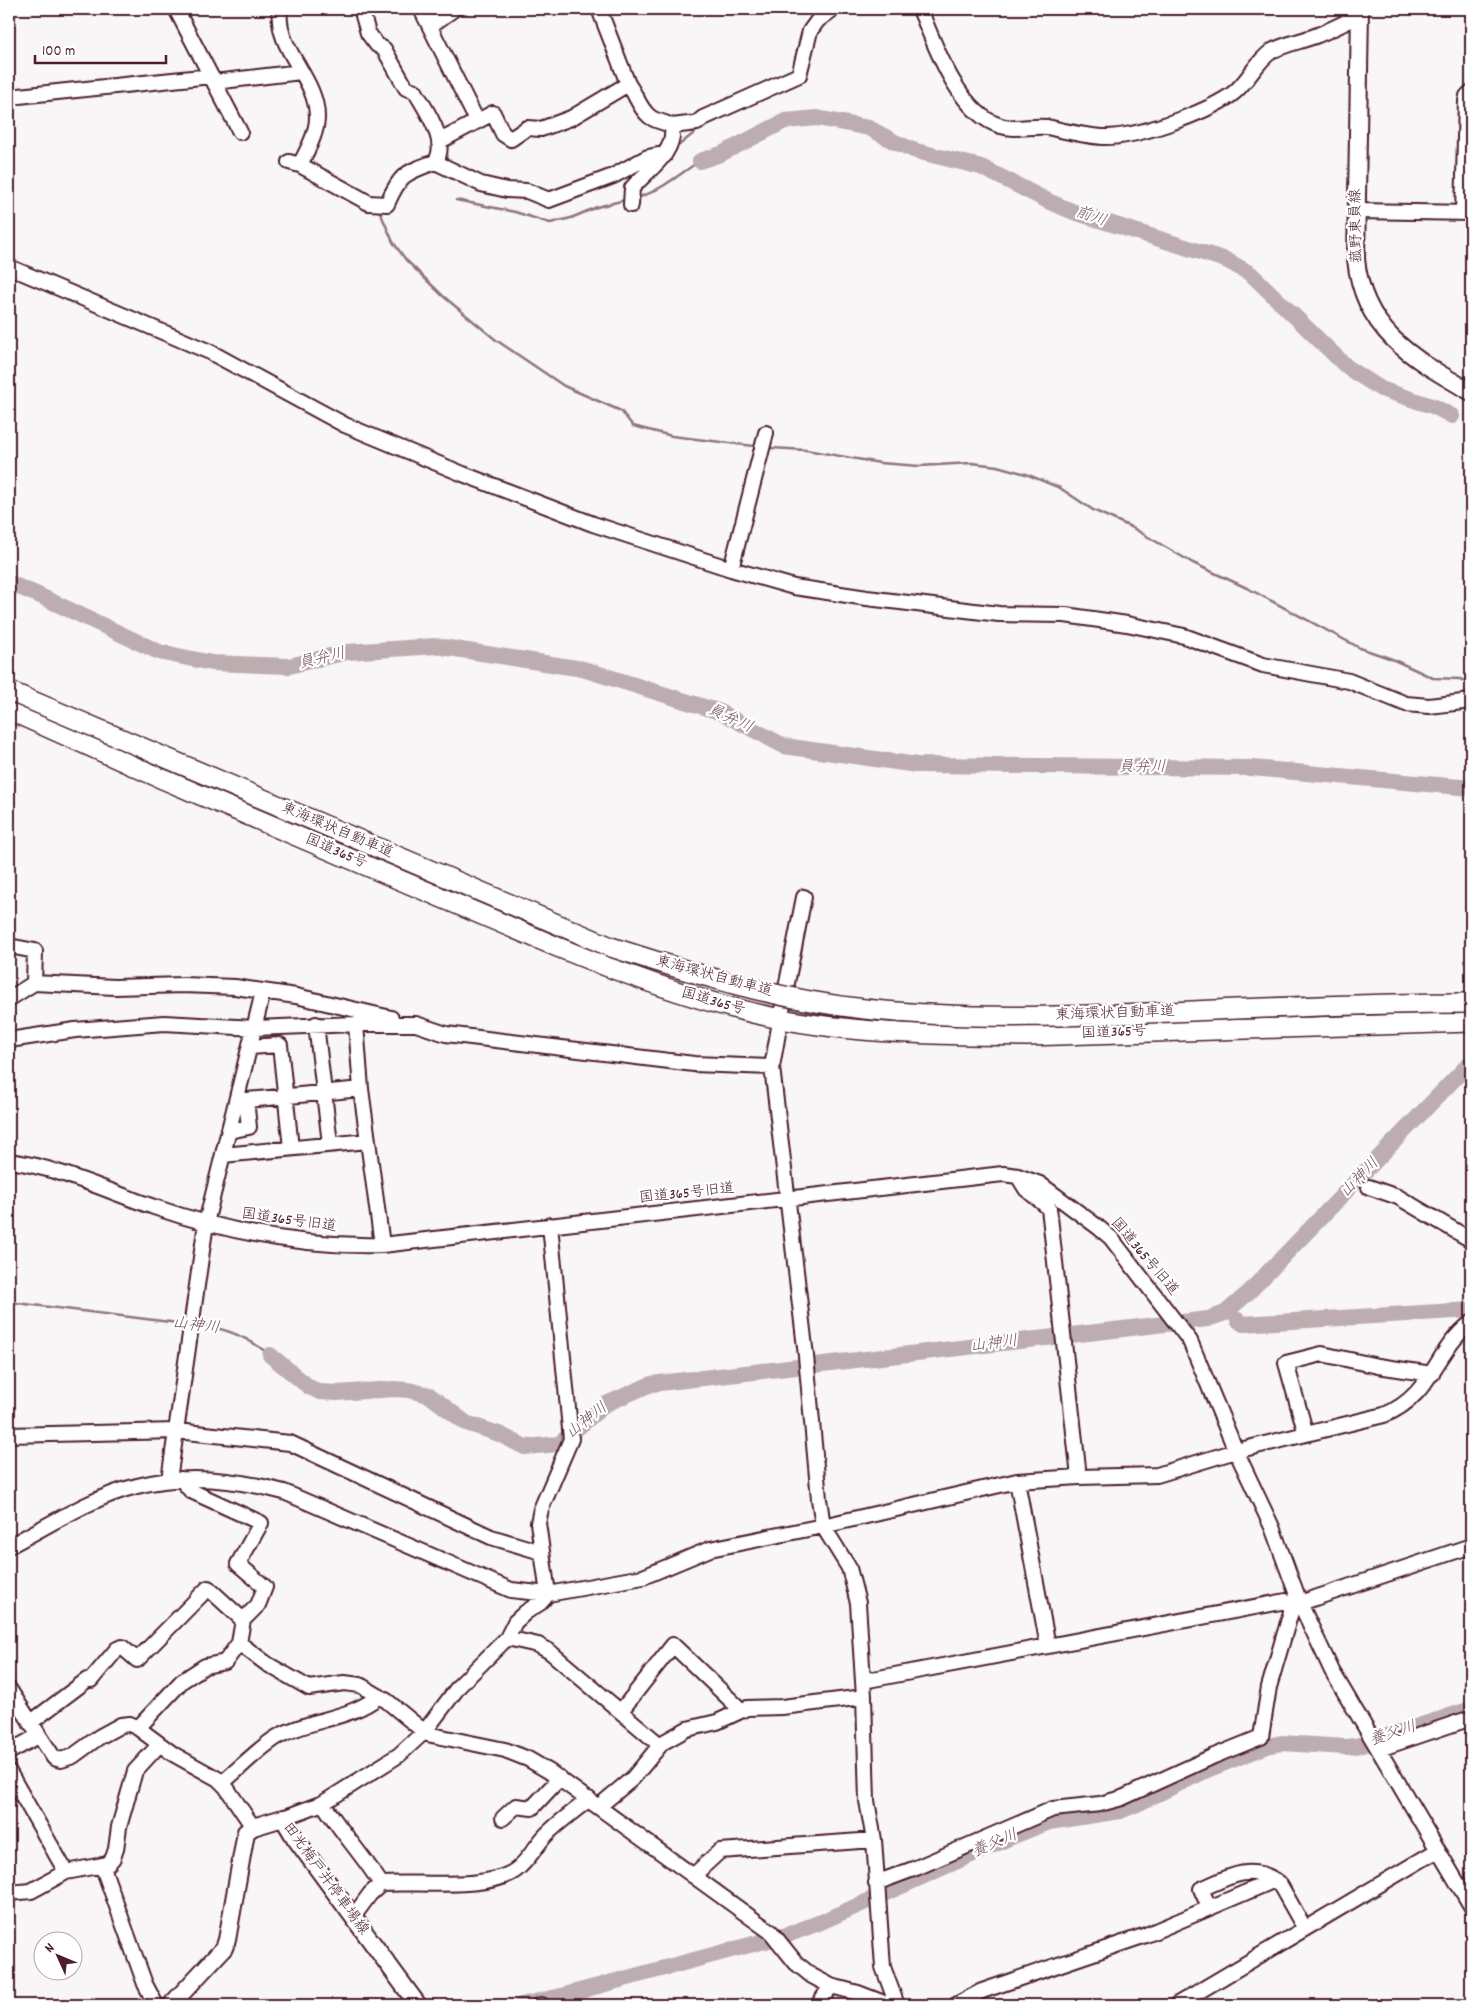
<svg xmlns="http://www.w3.org/2000/svg" width="1480" height="2014" font-family="Dekko,'Klee One',sans-serif">
<style>
.lines{fill:none;stroke-linecap:round;stroke-linejoin:round}
.stream{stroke:#8f747b;stroke-width:2.5}
.river{stroke:#bdadb0;stroke-width:16}
.minor-casing{stroke:#4a1f2b;stroke-width:18}
.major-casing{stroke:#4a1f2b;stroke-width:20}
.highway-casing{stroke:#4a1f2b;stroke-width:22}
.minor{stroke:#fff;stroke-width:14}
.major{stroke:#fff;stroke-width:16}
.highway{stroke:#fff;stroke-width:19}
.highway-bridge-casing{stroke:#4a1f2b;stroke-width:22;stroke-linecap:butt}
.highway-bridge{stroke:#fff;stroke-width:19}
.labels{text-anchor:middle;dominant-baseline:central;stroke-width:4.5;stroke-linejoin:round;paint-order:stroke}
.street-label{font-size:15px;fill:#4a1f2b;stroke:#fff}
.water-label{font-size:16px;font-style:italic;fill:#72515a;stroke:#fff}
</style>
<rect width="100%" height="100%" fill="#f8f6f7"/>
<filter id="ink" filterUnits="userSpaceOnUse"><feTurbulence type="fractalNoise" baseFrequency=".02" numOctaves="2"/><feDisplacementMap in="SourceGraphic" scale="10" xChannelSelector="R" yChannelSelector="G"/><feConvolveMatrix kernelMatrix="1 2 1 2 8 2 1 2 1" color-interpolation-filters="sRGB"/></filter>
<g filter="url(#ink)">
<g class="lines">
<path class="stream" d="M 838,12 L 845,9
M 796,83 C 806,80 808,72 809,62
M 678,146 L 699,129
M 640,197 C 663,189 679,174 700,161
M 456,200 L 515,212 L 550,223 L 571,218 L 597,207 L 625,200
M 380,212 L 393,242 L 406,260 L 443,296 L 496,340 L 564,386 L 621,411 L 633,426 L 672,436 L 754,446
M 771,448 L 806,450 L 880,463 L 919,466 L 972,463 L 997,466 L 1026,474 L 1060,488 L 1093,510 L 1131,527 L 1193,563 L 1249,589 L 1360,648 L 1392,659 L 1433,678 L 1460,679 L 1471,684
M 9,1302 L 186,1324
M 196,1325 C 225,1327 248,1337 270,1355"/>
<path class="river" d="M 700,161 L 721,154 L 785,121 L 817,118 L 869,128 L 895,142 L 916,151 L 981,167 L 1050,202 L 1074,212 L 1226,260 L 1251,274 L 1347,367 L 1381,389 L 1435,407 L 1452,416
M 9,583 L 36,594 L 159,652 L 212,663 L 289,666 L 347,652 L 436,646 L 583,669 L 720,712 L 784,746 L 917,765 L 1252,768 L 1471,788
M 1238,1320 L 1243,1324 L 1471,1310
M 270,1355 L 309,1387 L 320,1392 L 337,1393 L 394,1389 L 408,1390 L 429,1395 L 466,1423 L 499,1434 L 525,1447 L 559,1444 L 606,1404 L 651,1384 L 1208,1319 L 1225,1313 L 1248,1293 L 1465,1068 L 1471,1063
M 521,2005 L 561,1996 L 787,1935 L 821,1922 L 1016,1835 L 1049,1822 L 1120,1811 L 1137,1804 L 1207,1770 L 1267,1746 L 1282,1743 L 1346,1747 L 1356,1746 L 1471,1709"/>
<g class="minor-casing">
<path id="minor" d="M 176,9 L 240,132
M 280,9 C 275,50 317,77 317,117 C 317,134 307,150 300,165
M 368,9 L 362,12 L 368,33 L 377,45 L 384,49 L 406,88 L 415,91 C 425,109 450,143 435,162
M 421,9 L 477,121
M 920,9 C 935,46 959,114 1001,126 C 1015,131 1032,125 1047,127 C 1065,131 1084,136 1103,137 C 1136,138 1203,114 1231,95 C 1248,83 1255,62 1272,51 C 1285,44 1302,41 1315,36 C 1331,30 1345,22 1360,16
M 430,26 L 454,9
M 214,82 L 301,72
M 628,84 C 636,94 639,108 649,116 C 654,121 665,122 672,126 C 676,154 648,169 632,188 L 631,205
M 9,97 L 211,76
M 672,126 L 697,123 L 703,118 L 799,75 L 810,31 L 818,20 L 833,9
M 440,141 L 493,113 L 503,134 L 511,139 L 527,128 L 541,129 L 571,118 L 628,84 L 599,9
M 289,162 L 300,165 L 369,203 L 387,204 C 401,173 405,173 435,162 L 481,184 L 507,190 L 527,191 L 549,200 L 613,176 L 648,157 L 658,155 L 664,156
M 1357,211 L 1471,213
M 1463,213 L 1466,101 L 1467,96 L 1471,92
M 9,267 L 210,352 L 345,425 L 463,474 L 593,524 L 731,569 L 794,587 L 867,598 L 999,614 L 1065,615 L 1127,624 L 1184,636 L 1263,665 L 1349,681 L 1406,704 L 1429,706 L 1471,701
M 731,569 L 766,433
M 804,897 L 786,988 L 772,1067 L 806,1356 L 819,1499 L 823,1526 L 849,1568 L 858,1603 L 864,1697 L 867,1801 L 874,1840 L 883,1967 L 897,2005
M 9,946 L 35,951 L 34,983 L 115,987 L 183,985 L 235,987 L 296,996 L 391,1018
M 9,999 L 34,983
M 316,1024 L 330,1144
M 356,1024 L 361,1089 L 382,1245
M 9,1040 L 75,1030 L 164,1023 L 255,1028 L 356,1024 L 416,1024 L 446,1034 L 694,1064 L 772,1067
M 250,1047 L 280,1045 L 291,1148
M 237,1101 L 361,1089
M 229,1131 L 249,1127 L 246,1100
M 223,1155 L 368,1141
M 9,1161 C 57,1167 107,1191 154,1207 C 227,1232 305,1247 382,1245 L 1003,1174 L 1018,1176 L 1040,1184 L 1098,1227 L 1111,1238 L 1190,1341 L 1236,1451 L 1272,1527 L 1300,1603 L 1332,1671 L 1471,1906
M 1018,1176 L 1026,1189 L 1049,1208 L 1079,1477
M 1369,1187 L 1398,1197 L 1471,1240
M 1306,1434 L 1286,1363 L 1322,1354 L 1378,1366 L 1432,1374
M 9,1435 L 177,1431 L 290,1443 L 491,1537 L 541,1552
M 181,1479 L 191,1491 L 261,1523 L 238,1564 L 265,1587 L 258,1605 L 243,1620 L 239,1643
M 169,1480 L 206,1223 L 263,992
M 1017,1481 L 1048,1646
M 9,1546 C 50,1525 92,1497 137,1486 C 186,1473 236,1479 284,1492 L 511,1590 L 548,1594 L 643,1577 L 710,1549 L 823,1526 L 1017,1481 L 1079,1477 L 1157,1475 L 1236,1451 L 1384,1415 C 1432,1396 1435,1350 1471,1323
M 1294,1606 L 1300,1603 L 1471,1546
M 507,1638 L 538,1645 L 549,1651 L 660,1745
M 863,1681 L 1286,1601 L 1291,1608 L 1291,1612 L 1269,1687 L 1261,1737 L 1214,1756 L 1122,1798 L 1100,1804 L 1053,1809 L 916,1868 L 876,1883
M 9,1689 L 54,1758 L 61,1760 L 73,1756 L 99,1737 L 121,1725 L 130,1724 L 138,1728 L 173,1754 L 218,1779 L 226,1787 L 253,1827
M 621,1711 L 673,1645 L 741,1710
M 30,1723 L 87,1680 L 91,1680 L 117,1649 L 122,1647 L 137,1660 L 208,1588 L 243,1620
M 138,1728 L 182,1681 L 205,1666 L 225,1662 L 239,1643 L 267,1664 L 309,1688 L 344,1683 L 360,1685 L 387,1701 L 427,1734 L 505,1750 L 528,1759 L 550,1772 L 771,1932 L 796,1963 L 812,1976 L 831,1986 L 858,1993 L 889,2005
M 1379,1749 L 1471,1718
M 9,1752 L 38,1736
M 9,1772 L 66,1872 L 108,1864 L 113,1858 L 116,1849 L 119,1827 L 135,1771 L 159,1745
M 222,1783 C 238,1770 262,1745 279,1736 C 310,1719 351,1719 379,1696
M 323,1803 C 340,1831 363,1855 381,1884
M 598,1807 L 633,1778 L 662,1743 L 687,1729 L 717,1722 L 747,1708 L 782,1707 L 864,1697
M 283,1818 L 323,1803 L 399,1755 L 425,1731 L 459,1686 L 507,1638 L 515,1622 L 526,1612 L 540,1603 L 548,1594 L 538,1523 L 541,1509 L 571,1439 L 550,1225
M 503,1818 L 516,1806 L 532,1808 L 560,1778
M 102,1865 L 145,1984 L 156,2005
M 693,1876 L 720,1851 L 874,1840
M 9,1893 L 31,1891 L 66,1872
M 1209,1907 L 1201,1889 C 1227,1878 1248,1864 1275,1880
M 353,1917 L 370,1894 L 381,1884 C 418,1881 487,1891 516,1870 C 528,1861 535,1847 545,1836 C 558,1822 575,1811 589,1799
M 540,2005 L 542,2005
M 818,2005 L 831,1986
M 956,2005 L 982,1991 L 1146,1935 L 1275,1880 L 1279,1883 L 1305,1929
M 1176,2005 L 1438,1850"/>
</g>
<g class="major-casing">
<path id="major" d="M 1360,9 L 1356,259 C 1363,332 1414,359 1471,392
M 171,2005 L 224,1948 L 227,1940 L 246,1832 L 253,1827 L 283,1818 L 295,1838 L 418,2005"/>
</g>
<g class="highway-casing">
<path id="highway" d="M 9,710 L 158,777 L 555,946 C 616,971 677,994 741,1010 C 834,1034 931,1035 1027,1036 L 1471,1022"/>
</g>
<use href="#minor" class="minor"/>
<use href="#major" class="major"/>
<use href="#highway" class="highway"/>
<g class="highway-bridge-casing">
<path id="highway-bridge" d="M 9,691 L 611,947 C 695,974 778,1000 865,1009 C 974,1021 1083,1016 1192,1011 C 1285,1007 1378,1003 1471,1003"/>
</g>
<use href="#highway-bridge" class="highway-bridge"/>
</g>
</g>
<g class="labels">
<g class="street-label">
<text transform="translate(1357 226) rotate(-91)">菰野東員線</text>
<text transform="translate(337 831) rotate(23)">東海環状自動車道</text>
<text transform="translate(336 852) rotate(23)">国道365号</text>
<text transform="translate(714 977) rotate(15)">東海環状自動車道</text>
<text transform="translate(713 1002) rotate(16)">国道365号</text>
<text transform="translate(1115 1014) rotate(-2)">東海環状自動車道</text>
<text transform="translate(1114 1033) rotate(-2)">国道365号</text>
<text transform="translate(687 1194) rotate(-6)">国道365号旧道</text>
<text transform="translate(289 1221) rotate(8)">国道365号旧道</text>
<text transform="translate(1144 1257) rotate(50)">国道365号旧道</text>
<text transform="translate(325 1879) rotate(54)">田光梅戸井停車場線</text>
</g>
<g class="water-label">
<text transform="translate(1091 217) rotate(19)">前川</text>
<text transform="translate(322 659) rotate(-13)">員弁川</text>
<text transform="translate(730 719) rotate(25)">員弁川</text>
<text x="1142" y="767">員弁川</text>
<text transform="translate(1360 1178) rotate(-46)">山神川</text>
<text transform="translate(196 1326) rotate(7)">山神川</text>
<text transform="translate(994 1344) rotate(-7)">山神川</text>
<text transform="translate(587 1421) rotate(-39)">山神川</text>
<text transform="translate(1393 1734) rotate(-18)">養父川</text>
<text transform="translate(995 1844) rotate(-23)">養父川</text>
</g>
</g>
<rect width="1480" height="2014" fill="none" stroke="#fff" stroke-width="30"/>
<rect x="15" y="15" width="1450" height="1984" fill="none" stroke="#4a1f2b" stroke-width="2" filter="url(#ink)"/>
<g transform="translate(58 1956) rotate(314)"><circle r="24" fill="#ffffff" stroke="#b7a5aa"/>
<path d="M0-4L9 19L0 12L-9 19Z" fill="#4a1f2b"/>
<text y="-8" font-size="14" font-weight="bold" text-anchor="middle" fill="#4a1f2b">N</text>
</g>
<path d="M35 55v8h131v-8" fill="none" stroke="#4a1f2b" stroke-width="2.5"/>
<text x="42" y="55" font-size="15" fill="#4a1f2b" stroke="#ffffff" stroke-width="4" paint-order="stroke">100 m</text>
</svg>
